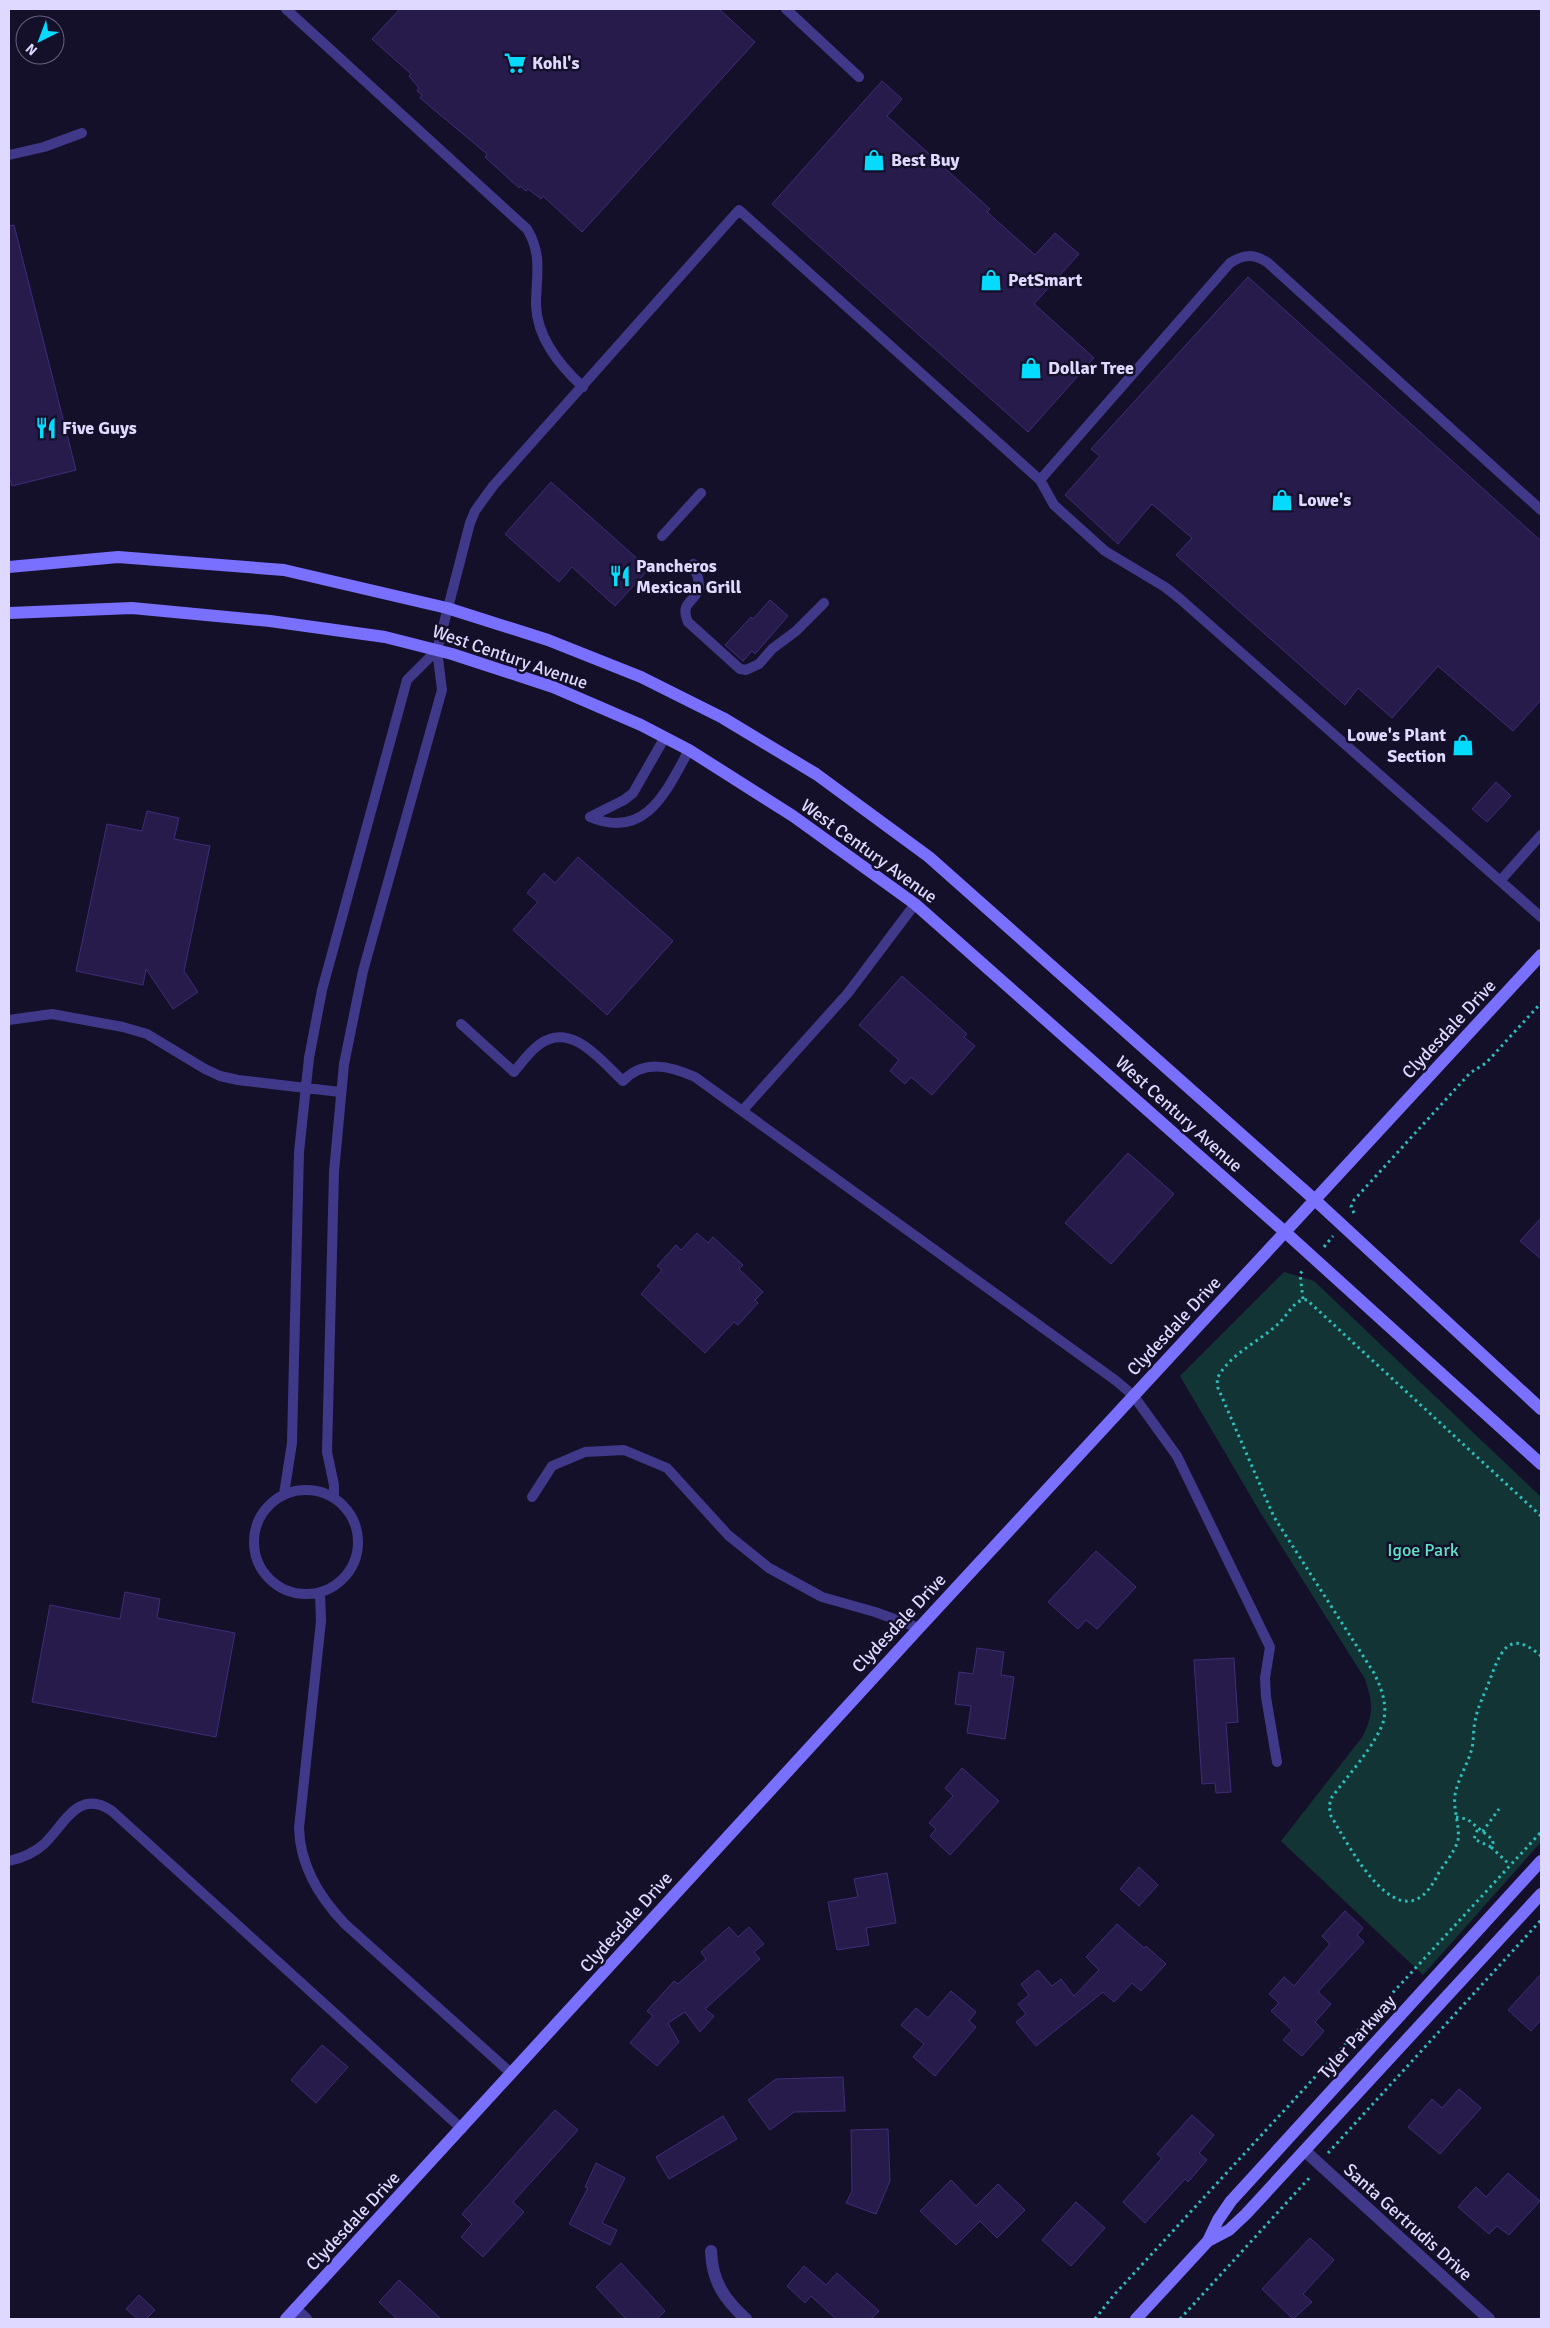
<svg xmlns="http://www.w3.org/2000/svg" width="1550" height="2328" font-family="Signika,sans-serif">
<style>
.green{fill:#123434}
.building{fill:#271b4c;stroke:#3f2d78}
.lines{fill:none;stroke-linecap:round;stroke-linejoin:round}
.path{stroke:#2cbfbd;stroke-width:3;stroke-dasharray:2.5 4;stroke-linecap:butt}
.lane{stroke:#40398a;stroke-width:10}
.street{stroke:#40398a;stroke-width:12}
.secondary{stroke:#7a70ff;stroke-width:12}
.labels{text-anchor:middle;dominant-baseline:central;stroke-width:5;stroke-linejoin:round;paint-order:stroke}
.poi-label{font-size:18px;font-weight:bold;fill:#dfd9ff;stroke:#15102a;text-anchor:start}
.street-label{font-size:18px;fill:#dfd9ff;stroke:#15102a}
.park-label{font-size:18px;fill:#60e4c9;stroke:#15102a}
</style>
<rect width="100%" height="100%" fill="#15102a"/>
<path class="green" d="M 1284,1272 L 1314,1281 L 1541,1497 L 1541,1842 L 1423,1975 L 1281,1841 L 1363,1736 C 1374,1712 1373,1704 1365,1679 L 1260,1512 L 1180,1376 Z"/>
<path class="building" d="M 400,9 L 719,9 L 755,42 L 582,232 L 543,196 L 541,199 L 528,189 L 526,191 L 520,186 L 519,188 L 485,157 L 487,154 L 420,98 L 422,95 L 417,91 L 419,88 L 409,76 L 411,74 L 372,39 Z
M 882,81 L 902,99 L 887,116 L 990,209 L 987,212 L 1035,255 L 1055,233 L 1079,254 L 1034,304 L 1094,358 L 1028,432 L 772,204 Z
M 14,225 L 76,470 L 12,486 L 9,475 L 9,226 Z
M 1248,277 L 1541,541 L 1541,700 L 1513,731 L 1438,666 L 1392,718 L 1358,688 L 1345,705 L 1176,555 L 1192,538 L 1152,504 L 1118,544 L 1065,495 L 1100,456 L 1091,449 Z
M 551,482 L 649,569 L 615,606 L 572,567 L 559,582 L 505,534 Z
M 770,600 L 788,616 L 755,654 L 752,651 L 743,661 L 725,645 L 751,617 L 753,619 Z
M 1496,782 L 1511,796 L 1487,822 L 1472,809 Z
M 147,811 L 179,818 L 174,839 L 210,846 L 184,971 L 198,992 L 173,1009 L 146,969 L 143,985 L 76,971 L 107,824 L 142,831 Z
M 578,857 L 673,941 L 607,1015 L 513,930 L 538,902 L 527,893 L 544,873 L 555,883 Z
M 902,976 L 967,1034 L 964,1037 L 975,1046 L 932,1095 L 911,1077 L 905,1084 L 890,1071 L 899,1060 L 859,1025 Z
M 1128,1153 L 1174,1194 L 1111,1264 L 1065,1223 Z
M 1541,1218 L 1541,1259 L 1520,1241 Z
M 697,1233 L 708,1243 L 713,1237 L 743,1265 L 739,1269 L 763,1292 L 755,1300 L 758,1303 L 738,1325 L 734,1322 L 705,1353 L 641,1294 L 662,1270 L 657,1266 L 676,1245 L 681,1250 Z
M 1096,1551 L 1136,1587 L 1097,1629 L 1086,1620 L 1078,1629 L 1048,1602 Z
M 125,1592 L 160,1599 L 157,1618 L 235,1633 L 216,1737 L 32,1702 L 50,1605 L 120,1619 Z
M 977,1648 L 1004,1652 L 1001,1675 L 1014,1677 L 1005,1739 L 967,1733 L 971,1706 L 955,1704 L 959,1672 L 973,1674 Z
M 1234,1658 L 1238,1722 L 1226,1723 L 1231,1792 L 1216,1793 L 1215,1783 L 1202,1784 L 1194,1660 Z
M 962,1768 L 999,1801 L 950,1855 L 930,1836 L 936,1829 L 929,1823 L 953,1796 L 945,1788 Z
M 1139,1867 L 1158,1885 L 1139,1906 L 1120,1889 Z
M 887,1873 L 896,1923 L 866,1928 L 869,1945 L 837,1950 L 828,1902 L 858,1897 L 854,1879 Z
M 1345,1911 L 1363,1928 L 1357,1935 L 1364,1942 L 1318,1992 L 1331,2004 L 1315,2022 L 1324,2031 L 1302,2056 L 1283,2040 L 1292,2030 L 1271,2011 L 1279,2003 L 1269,1994 L 1284,1977 L 1294,1986 L 1330,1944 L 1322,1936 Z
M 1117,1924 L 1144,1948 L 1146,1946 L 1166,1964 L 1141,1991 L 1132,1983 L 1114,2002 L 1103,1992 L 1036,2046 L 1016,2022 L 1026,2014 L 1018,2004 L 1029,1995 L 1021,1984 L 1038,1970 L 1052,1986 L 1061,1979 L 1074,1996 L 1099,1970 L 1086,1957 Z
M 729,1927 L 738,1937 L 749,1927 L 764,1944 L 754,1952 L 760,1959 L 705,2009 L 714,2016 L 700,2032 L 685,2012 L 668,2023 L 679,2042 L 657,2066 L 630,2043 L 653,2016 L 647,2011 L 674,1981 L 678,1984 L 706,1959 L 701,1952 Z
M 1541,1974 L 1541,2020 L 1531,2031 L 1508,2010 Z
M 951,1991 L 976,2012 L 969,2021 L 976,2027 L 935,2076 L 913,2057 L 924,2044 L 901,2025 L 916,2008 L 928,2018 Z
M 322,2045 L 348,2067 L 316,2103 L 291,2080 Z
M 843,2077 L 845,2111 L 794,2112 L 770,2130 L 748,2100 L 776,2079 Z
M 1459,2089 L 1481,2108 L 1440,2154 L 1408,2127 L 1432,2099 L 1442,2108 Z
M 555,2110 L 578,2130 L 513,2202 L 524,2212 L 483,2257 L 461,2237 L 472,2224 L 462,2214 Z
M 1192,2115 L 1214,2135 L 1199,2153 L 1207,2160 L 1188,2182 L 1185,2179 L 1145,2223 L 1123,2202 L 1162,2158 L 1157,2154 Z
M 723,2116 L 737,2139 L 669,2179 L 656,2157 Z
M 888,2129 L 890,2181 L 876,2214 L 846,2203 L 852,2191 L 851,2130 Z
M 596,2163 L 625,2178 L 602,2223 L 617,2230 L 610,2245 L 569,2224 L 588,2188 L 585,2187 Z
M 1508,2173 L 1540,2201 L 1509,2235 L 1497,2226 L 1489,2234 L 1458,2207 L 1476,2187 L 1486,2197 Z
M 951,2180 L 976,2206 L 998,2184 L 1025,2210 L 997,2238 L 980,2221 L 956,2245 L 920,2211 Z
M 1076,2202 L 1105,2228 L 1071,2266 L 1042,2240 Z
M 1310,2238 L 1334,2260 L 1303,2294 L 1312,2302 L 1293,2319 L 1262,2289 Z
M 621,2263 L 665,2311 L 657,2319 L 626,2319 L 596,2287 Z
M 804,2266 L 826,2285 L 837,2273 L 879,2311 L 871,2319 L 836,2319 L 811,2296 L 805,2303 L 787,2286 Z
M 399,2280 L 441,2319 L 397,2319 L 379,2302 Z
M 139,2295 L 155,2310 L 146,2319 L 138,2319 L 126,2309 Z"/>
<g class="lines">
<path class="path" d="M 1354,1213 L 1351,1207 L 1354,1200 L 1470,1073 L 1486,1063 L 1541,1003
M 1324,1247 L 1333,1236
M 1303,1299 L 1300,1274 L 1303,1270
M 1541,1516 L 1307,1300 C 1294,1298 1287,1317 1278,1324 C 1259,1342 1229,1354 1217,1379 L 1218,1388 L 1274,1517 L 1374,1673 C 1381,1687 1387,1703 1384,1719 C 1379,1741 1346,1778 1332,1797 L 1329,1806 L 1331,1816 C 1349,1846 1401,1948 1437,1876 C 1443,1865 1455,1852 1458,1840 C 1460,1825 1453,1810 1455,1795 C 1458,1778 1468,1764 1472,1748 C 1474,1739 1473,1730 1475,1722 C 1477,1708 1484,1695 1489,1682 C 1500,1653 1508,1627 1541,1656
M 1456,1817 L 1467,1819 L 1492,1839 L 1493,1843 L 1491,1847 L 1510,1865
M 1491,1847 L 1474,1839 L 1477,1831 L 1483,1831 L 1499,1809
M 1328,2153 L 1541,1920
M 1095,2319 L 1113,2296 L 1541,1832
M 1180,2319 L 1311,2176"/>
<path class="lane" d="M 286,9 L 527,229 C 543,255 536,277 536,305 C 537,338 559,365 583,387
M 786,9 L 859,77
M 9,155 L 44,147 L 82,133
M 1040,480 L 1230,263 C 1244,254 1253,254 1267,262 L 1541,510
M 662,536 L 701,493
M 693,564 C 696,571 701,582 698,591 C 692,604 680,603 688,622 L 740,669 L 746,670 L 759,664 L 772,649 L 796,631 L 824,603
M 590,817 C 646,841 667,790 689,750
M 590,817 L 624,800 L 633,793 L 665,737
M 1500,881 L 1541,835
M 9,1020 L 52,1014 L 123,1027 L 147,1034 L 205,1069 L 220,1076 L 238,1080 L 340,1092
M 461,1024 L 514,1072 C 522,1062 530,1051 540,1044 C 572,1021 602,1062 623,1081 C 644,1059 670,1066 695,1077 L 1115,1380 L 1133,1395 L 1177,1456 L 1270,1647 L 1265,1678 L 1266,1697 L 1277,1762
M 743,1110 L 848,993 L 915,904
M254 1542a52 52 0 1 1 104 0a52 52 0 1 1-104 0Z
M 284,1494 L 292,1443 L 299,1152 L 309,1058 L 322,990 L 407,680 L 437,650
M 334,1497 L 334,1485 L 327,1452 L 334,1172 L 344,1064 L 363,971 L 442,690 L 437,650 L 470,523 L 475,511 L 493,486 L 739,210 L 1040,480 L 1054,505 L 1105,551 L 1165,587 L 1179,598 L 1541,917
M 532,1497 L 552,1466 L 585,1452 L 624,1450 L 667,1468 L 728,1535 L 769,1568 L 822,1597 L 875,1612 L 919,1628
M 320,1593 L 321,1621 L 299,1828 C 300,1865 320,1898 345,1924 L 512,2074
M 9,1861 C 22,1858 33,1854 44,1844 C 65,1824 78,1788 112,1811 L 462,2129"/>
<path class="street" d="M 1305,2151 L 1489,2319
M 711,2251 C 712,2281 724,2299 746,2319
M 295,2309 L 306,2319"/>
<path class="secondary" d="M 9,567 L 118,557 L 284,570 L 447,608 L 548,640 L 641,677 L 723,718 L 816,774 L 929,857 L 1315,1200 L 1541,1409
M 9,613 L 132,608 L 270,621 L 385,637 L 452,654 L 553,687 L 641,725 L 689,750 L 793,816 L 915,904 L 1285,1232 L 1541,1464
M 1208,2241 L 1229,2230 L 1246,2214 L 1541,1894
M 286,2319 L 919,1628 L 1541,955
M 1136,2319 L 1208,2241 L 1218,2220 L 1231,2201 L 1541,1861"/>
</g>
<defs>
<g id="supermarket-bare" transform="scale(1.725)"><path d="M-6-5.5h2.5l.6 2H6L4.5 2H-2.5L-4.4-4H-6ZM-1.5 3.2a1.3 1.3 0 1 0 .1 0ZM3 3.2a1.3 1.3 0 1 0 .1 0Z" fill="#05daff" stroke="#15102a" stroke-width="2.5" paint-order="stroke"/></g>
<g id="shop-bare" transform="scale(1.725)"><path d="M-5-2.5h2.3a2.7 3.5 0 0 1 5.4 0H5L5.5 6h-11ZM-1.5-2.5h3a1.5 2.3 0 0 0-3 0Z" fill="#05daff" stroke="#15102a" stroke-width="2.5" paint-order="stroke"/></g>
<g id="restaurant-bare" transform="scale(1.725)"><path d="M-5-6h1v4h1v-4h1v4h1v-4h1v5L-1.5 .5V6h-2V.5L-5-1ZM5-6V6H3V1.5H1.5Q1.5-4 5-6Z" fill="#05daff" stroke="#15102a" stroke-width="2.5" paint-order="stroke"/></g>
</defs>
<g fill-rule="evenodd">
<use href="#supermarket-bare" x="515" y="63"/>
<use href="#shop-bare" x="874" y="160"/>
<use href="#shop-bare" x="991" y="280"/>
<use href="#shop-bare" x="1031" y="368"/>
<use href="#restaurant-bare" x="46" y="428"/>
<use href="#shop-bare" x="1282" y="500"/>
<use href="#restaurant-bare" x="620" y="576"/>
<use href="#shop-bare" x="1463" y="745"/>
</g>
<g class="labels">
<g class="poi-label">
<text x="532" y="63">Kohl's</text>
<text x="891" y="160">Best Buy</text>
<text x="1008" y="280">PetSmart</text>
<text x="1048" y="368">Dollar Tree</text>
<text x="62" y="428">Five Guys</text>
<text x="1298" y="500">Lowe's</text>
<text x="636" y="566">Pancheros<tspan x="636" dy="21">Mexican Grill</tspan></text>
<text x="1446" y="735" text-anchor="end">Lowe's Plant<tspan x="1446" dy="21">Section</tspan></text>
</g>
<g class="street-label">
<text transform="translate(510 657) rotate(19)">West Century Avenue</text>
<text transform="translate(869 851) rotate(36)">West Century Avenue</text>
<text transform="translate(1449 1029) rotate(-47)">Clydesdale Drive</text>
<text transform="translate(1179 1114) rotate(42)">West Century Avenue</text>
<text transform="translate(1174 1326) rotate(-47)">Clydesdale Drive</text>
<text transform="translate(899 1623) rotate(-47)">Clydesdale Drive</text>
<text transform="translate(626 1922) rotate(-48)">Clydesdale Drive</text>
<text transform="translate(1357 2037) rotate(-48)">Tyler Parkway</text>
<text transform="translate(353 2221) rotate(-47)">Clydesdale Drive</text>
<text transform="translate(1408 2222) rotate(42)">Santa Gertrudis Drive</text>
</g>
<g class="park-label">
<text x="1423" y="1550">Igoe Park</text>
</g>
</g>
<rect width="1550" height="2328" fill="none" stroke="#dfd9ff" stroke-width="20"/>
<g transform="translate(40 40) rotate(222)"><circle r="24" fill="#15102a" stroke="#66607f"/>
<path d="M0-4L9 19L0 12L-9 19Z" fill="#05daff"/>
<text y="-8" font-size="14" font-weight="bold" text-anchor="middle" fill="#dfd9ff">N</text>
</g>
</svg>
